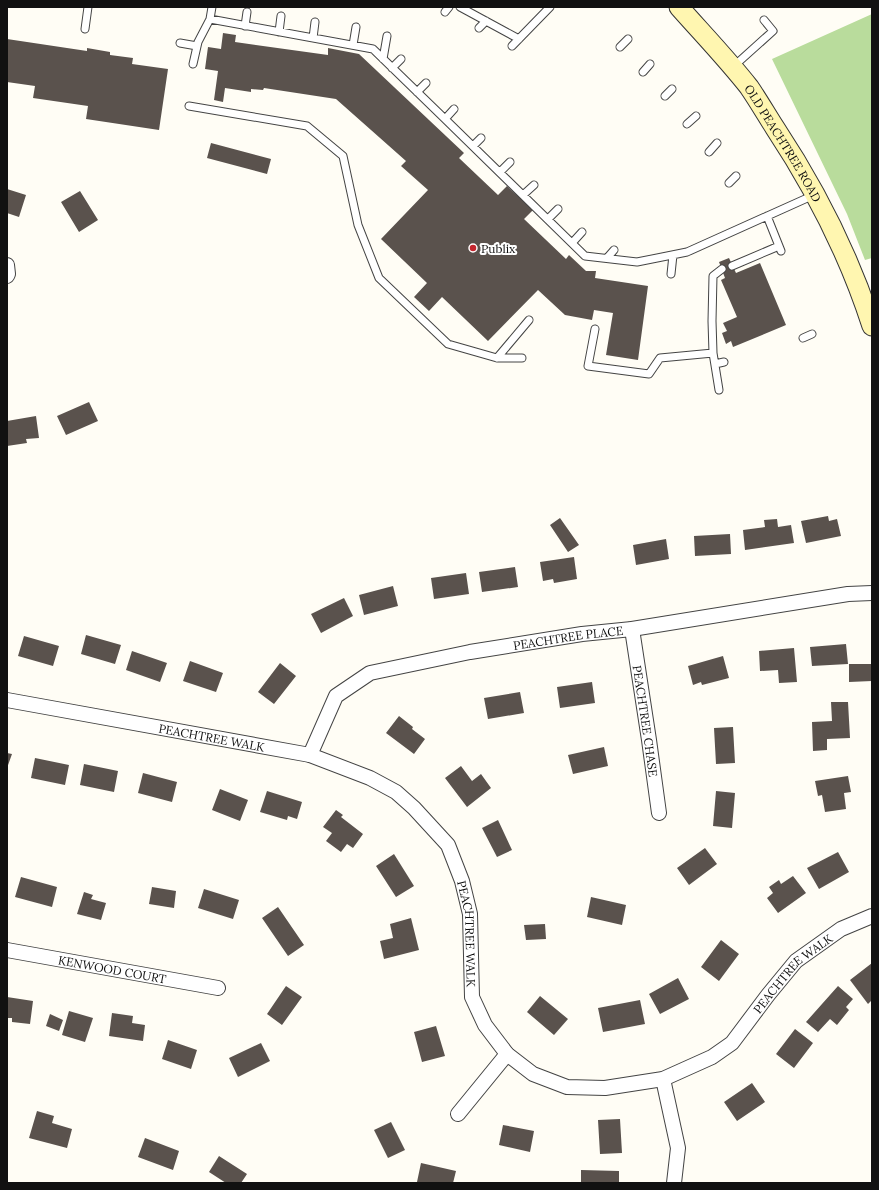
<svg xmlns="http://www.w3.org/2000/svg" width="879" height="1190" font-family="Lora,serif">
<style>
.forest{fill:#b9dc9c}
.building{fill:#5a524d}
.lines{fill:none;stroke-linecap:round;stroke-linejoin:round}
.service-casing{stroke:#444;stroke-width:9}
.minor-casing{stroke:#444;stroke-width:16}
.secondary-casing{stroke:#333;stroke-width:21}
.service{stroke:#fff;stroke-width:7}
.minor{stroke:#fff;stroke-width:14}
.secondary{stroke:#fff6b0;stroke-width:19}
.poi-dot{fill:#c4262e;stroke:#fff;stroke-width:1.5}
.labels{text-anchor:middle;dominant-baseline:central;stroke-width:4;stroke-linejoin:round;paint-order:stroke}
.street-label{font-size:12px;fill:#111;stroke:#fff}
.poi-label{font-size:12px;fill:#111;stroke:#fff;text-anchor:start}
</style>
<rect width="100%" height="100%" fill="#fffdf5"/>
<path class="forest" d="M 872,14 L 872,258 L 865,260 L 847,214 L 772,59 Z"/>
<path class="building" d="M 223,33 L 236,35 L 235,42 L 328,55 L 328,48 L 359,54 L 464,153 L 459,158 L 498,195 L 507,186 L 533,210 L 524,219 L 566,259 L 569,255 L 586,271 L 596,271 L 595,278 L 648,286 L 638,360 L 606,355 L 613,313 L 594,310 L 592,320 L 565,315 L 538,290 L 488,341 L 442,297 L 429,311 L 414,297 L 427,283 L 381,239 L 428,190 L 401,166 L 406,161 L 336,99 L 264,88 L 263,90 L 251,89 L 251,92 L 225,88 L 223,102 L 214,100 L 218,71 L 205,69 L 208,47 L 221,49 Z
M 7,39 L 87,51 L 87,48 L 110,52 L 110,55 L 133,58 L 132,64 L 168,69 L 159,130 L 86,119 L 88,106 L 33,98 L 35,86 L 7,82 Z
M 211,143 L 271,159 L 267,174 L 207,158 Z
M 7,189 L 26,195 L 19,217 L 7,213 Z
M 80,191 L 98,220 L 79,232 L 61,202 Z
M 729,258 L 736,273 L 760,263 L 786,325 L 733,347 L 731,341 L 726,344 L 722,333 L 727,331 L 723,323 L 737,317 L 721,280 L 725,278 L 719,262 Z
M 89,402 L 98,421 L 66,435 L 57,416 Z
M 36,416 L 39,438 L 26,439 L 27,443 L 7,446 L 7,421 Z
M 828,516 L 829,521 L 837,519 L 841,536 L 806,543 L 801,521 Z
M 560,518 L 579,545 L 568,552 L 550,525 Z
M 777,519 L 778,527 L 791,525 L 794,543 L 745,550 L 743,530 L 765,527 L 764,520 Z
M 730,534 L 731,554 L 695,556 L 694,536 Z
M 666,539 L 669,559 L 636,565 L 633,545 Z
M 574,557 L 577,579 L 554,583 L 553,579 L 543,581 L 540,562 Z
M 515,567 L 518,587 L 482,592 L 479,572 Z
M 466,573 L 469,594 L 434,599 L 431,578 Z
M 393,586 L 398,606 L 364,615 L 359,595 Z
M 344,598 L 353,616 L 321,633 L 311,614 Z
M 86,635 L 121,645 L 115,664 L 81,654 Z
M 24,636 L 59,646 L 53,666 L 18,656 Z
M 846,644 L 848,664 L 812,666 L 810,647 Z
M 794,648 L 797,682 L 779,683 L 778,670 L 760,671 L 759,651 Z
M 132,651 L 167,663 L 160,682 L 126,670 Z
M 723,656 L 729,678 L 702,685 L 701,682 L 693,685 L 688,666 Z
M 190,661 L 223,673 L 216,692 L 183,681 Z
M 280,663 L 296,676 L 274,704 L 258,692 Z
M 849,664 L 872,664 L 872,681 L 849,682 Z
M 592,682 L 595,703 L 560,708 L 557,687 Z
M 520,692 L 524,713 L 488,719 L 484,698 Z
M 831,702 L 848,702 L 850,738 L 827,739 L 827,750 L 813,751 L 812,722 L 832,721 Z
M 399,716 L 413,727 L 412,729 L 425,739 L 414,754 L 386,733 Z
M 733,727 L 735,763 L 716,764 L 714,728 Z
M 604,747 L 608,766 L 573,774 L 568,755 Z
M 7,753 L 12,754 L 7,768 Z
M 35,758 L 69,765 L 65,785 L 31,778 Z
M 84,764 L 118,771 L 114,792 L 80,785 Z
M 461,766 L 472,781 L 481,774 L 491,788 L 467,807 L 445,778 Z
M 143,773 L 177,782 L 172,802 L 138,793 Z
M 848,776 L 851,792 L 844,793 L 846,809 L 825,812 L 822,795 L 818,796 L 815,781 Z
M 220,789 L 248,800 L 240,821 L 212,810 Z
M 267,791 L 302,802 L 297,819 L 288,816 L 287,820 L 260,812 Z
M 716,791 L 735,793 L 732,828 L 713,826 Z
M 336,810 L 343,815 L 341,817 L 363,834 L 353,848 L 347,844 L 341,852 L 326,841 L 332,833 L 323,827 Z
M 498,820 L 512,850 L 497,857 L 482,828 Z
M 705,848 L 717,864 L 689,885 L 677,868 Z
M 838,852 L 849,872 L 819,889 L 807,868 Z
M 394,854 L 414,886 L 396,897 L 376,866 Z
M 793,876 L 806,893 L 778,913 L 767,898 L 773,893 L 769,887 L 779,880 L 781,884 Z
M 21,877 L 57,887 L 52,907 L 15,897 Z
M 152,887 L 176,891 L 174,908 L 149,904 Z
M 204,889 L 239,900 L 233,919 L 198,908 Z
M 84,892 L 93,895 L 91,899 L 106,903 L 101,920 L 77,914 Z
M 591,897 L 626,905 L 622,925 L 587,917 Z
M 278,907 L 304,945 L 288,956 L 262,918 Z
M 411,918 L 419,950 L 384,959 L 380,941 L 393,938 L 390,924 Z
M 545,924 L 546,939 L 526,940 L 524,925 Z
M 721,940 L 739,954 L 719,981 L 701,967 Z
M 872,963 L 872,1000 L 868,1004 L 850,980 Z
M 678,978 L 689,999 L 660,1014 L 649,994 Z
M 286,986 L 302,997 L 282,1025 L 267,1014 Z
M 838,986 L 853,999 L 846,1007 L 849,1010 L 837,1025 L 830,1019 L 818,1032 L 806,1022 Z
M 540,996 L 568,1019 L 554,1035 L 527,1012 Z
M 7,997 L 33,1001 L 30,1024 L 12,1022 L 12,1018 L 7,1018 Z
M 640,1000 L 645,1024 L 603,1032 L 598,1008 Z
M 69,1011 L 93,1018 L 85,1042 L 62,1035 Z
M 112,1013 L 133,1016 L 132,1023 L 145,1025 L 143,1041 L 109,1036 Z
M 50,1014 L 63,1020 L 59,1031 L 46,1026 Z
M 436,1026 L 445,1056 L 422,1062 L 414,1032 Z
M 795,1029 L 813,1043 L 794,1068 L 776,1054 Z
M 168,1040 L 197,1050 L 191,1069 L 162,1059 Z
M 261,1043 L 270,1061 L 238,1077 L 229,1058 Z
M 752,1083 L 765,1102 L 737,1121 L 724,1102 Z
M 37,1111 L 54,1116 L 52,1123 L 72,1129 L 67,1148 L 29,1138 Z
M 620,1119 L 622,1153 L 600,1154 L 598,1120 Z
M 391,1122 L 405,1150 L 388,1158 L 374,1130 Z
M 503,1125 L 534,1131 L 530,1152 L 499,1145 Z
M 145,1138 L 179,1151 L 173,1170 L 138,1157 Z
M 219,1156 L 247,1174 L 241,1183 L 226,1183 L 209,1172 Z
M 421,1163 L 456,1171 L 453,1183 L 417,1182 Z
M 581,1170 L 619,1171 L 619,1183 L 581,1183 Z"/>
<g class="lines">
<g class="service-casing">
<path id="service" d="M 212,7 L 210,19 L 373,49 L 445,119
M 460,7 L 519,39
M 445,12 L 449,7
M 245,26 L 247,12
M 479,28 L 486,21
M 85,29 L 88,7
M 279,32 L 281,16
M 313,38 L 315,22
M 180,43 L 197,46
M 353,45 L 356,27
M 512,46 L 550,7
M 620,47 L 628,39
M 383,59 L 387,36
M 193,64 L 198,42 L 210,19
M 734,66 L 773,31 L 764,20
M 392,68 L 401,59
M 643,72 L 650,64
M 417,92 L 426,83
M 665,96 L 672,89
M 189,106 L 307,126 L 343,156 L 358,225 L 379,278 L 448,344 L 497,358 L 522,358
M 454,109 L 445,119 L 585,256 L 637,262 L 687,252 L 814,195
M 687,124 L 696,116
M 473,146 L 481,138
M 709,152 L 717,143
M 500,172 L 510,162
M 729,183 L 736,176
M 523,195 L 534,185
M 767,216 L 781,251
M 548,219 L 558,209
M 572,243 L 582,232
M 607,258 L 614,250
M 732,266 L 779,246
M 671,274 L 673,255
M 595,329 L 588,366 L 649,374 L 660,358 L 713,353
M 803,338 L 812,334
M 497,358 L 529,320
M 715,364 L 724,362
M 719,390 L 713,353 L 712,321 L 713,276 L 722,269"/>
</g>
<g class="minor-casing">
<g id="minor">
<path d="M 7,265 L 8,274 L 7,276"/>
<path id="s1" d="M 632,629 L 649,740 L 659,813"/>
<path id="s2" d="M 7,700 L 310,755 L 370,778 L 396,792 L 414,808 L 448,845 L 462,881 L 470,914 L 472,997 L 485,1025 L 507,1054 L 533,1074 L 567,1087 L 605,1088 L 663,1079 L 712,1057 L 732,1043 L 768,995 L 796,961 L 841,929 L 872,916"/>
<path id="s3" d="M 310,755 L 336,696 L 370,673 L 470,652 L 582,634 L 632,629 L 848,594 L 872,593"/>
<path id="s4" d="M 7,950 L 218,988"/>
<path d="M 663,1079 L 678,1148 L 674,1183"/>
<path d="M 458,1114 L 507,1054"/>
</g>
</g>
<g class="secondary-casing">
<g id="secondary">
<path id="s5" d="M 679,7 C 702,33 727,59 749,87 C 758,100 766,114 775,128 C 816,190 849,255 872,326"/>
</g>
</g>
<use href="#service" class="service"/>
<use href="#minor" class="minor"/>
<use href="#secondary" class="secondary"/>
</g>
<circle class="poi-dot" cx="473" cy="248" r="4"/>
<g class="labels">
<g class="street-label">
<text stroke="none"><textPath href="#s5" startOffset="172">OLD PEACHTREE ROAD</textPath></text>
<text stroke="none"><textPath href="#s3" startOffset="307">PEACHTREE PLACE</textPath></text>
<text stroke="none"><textPath href="#s1" startOffset="93">PEACHTREE CHASE</textPath></text>
<text stroke="none"><textPath href="#s2" startOffset="208">PEACHTREE WALK</textPath></text>
<text stroke="none"><textPath href="#s2" startOffset="568">PEACHTREE WALK</textPath></text>
<text stroke="none"><textPath href="#s4" startOffset="107">KENWOOD COURT</textPath></text>
<text stroke="none"><textPath href="#s2" startOffset="1036">PEACHTREE WALK</textPath></text>
</g>
<g class="poi-label">
<text x="481" y="248">Publix</text>
</g>
</g>
<rect width="879" height="1190" fill="none" stroke="#111111" stroke-width="16"/>
</svg>
